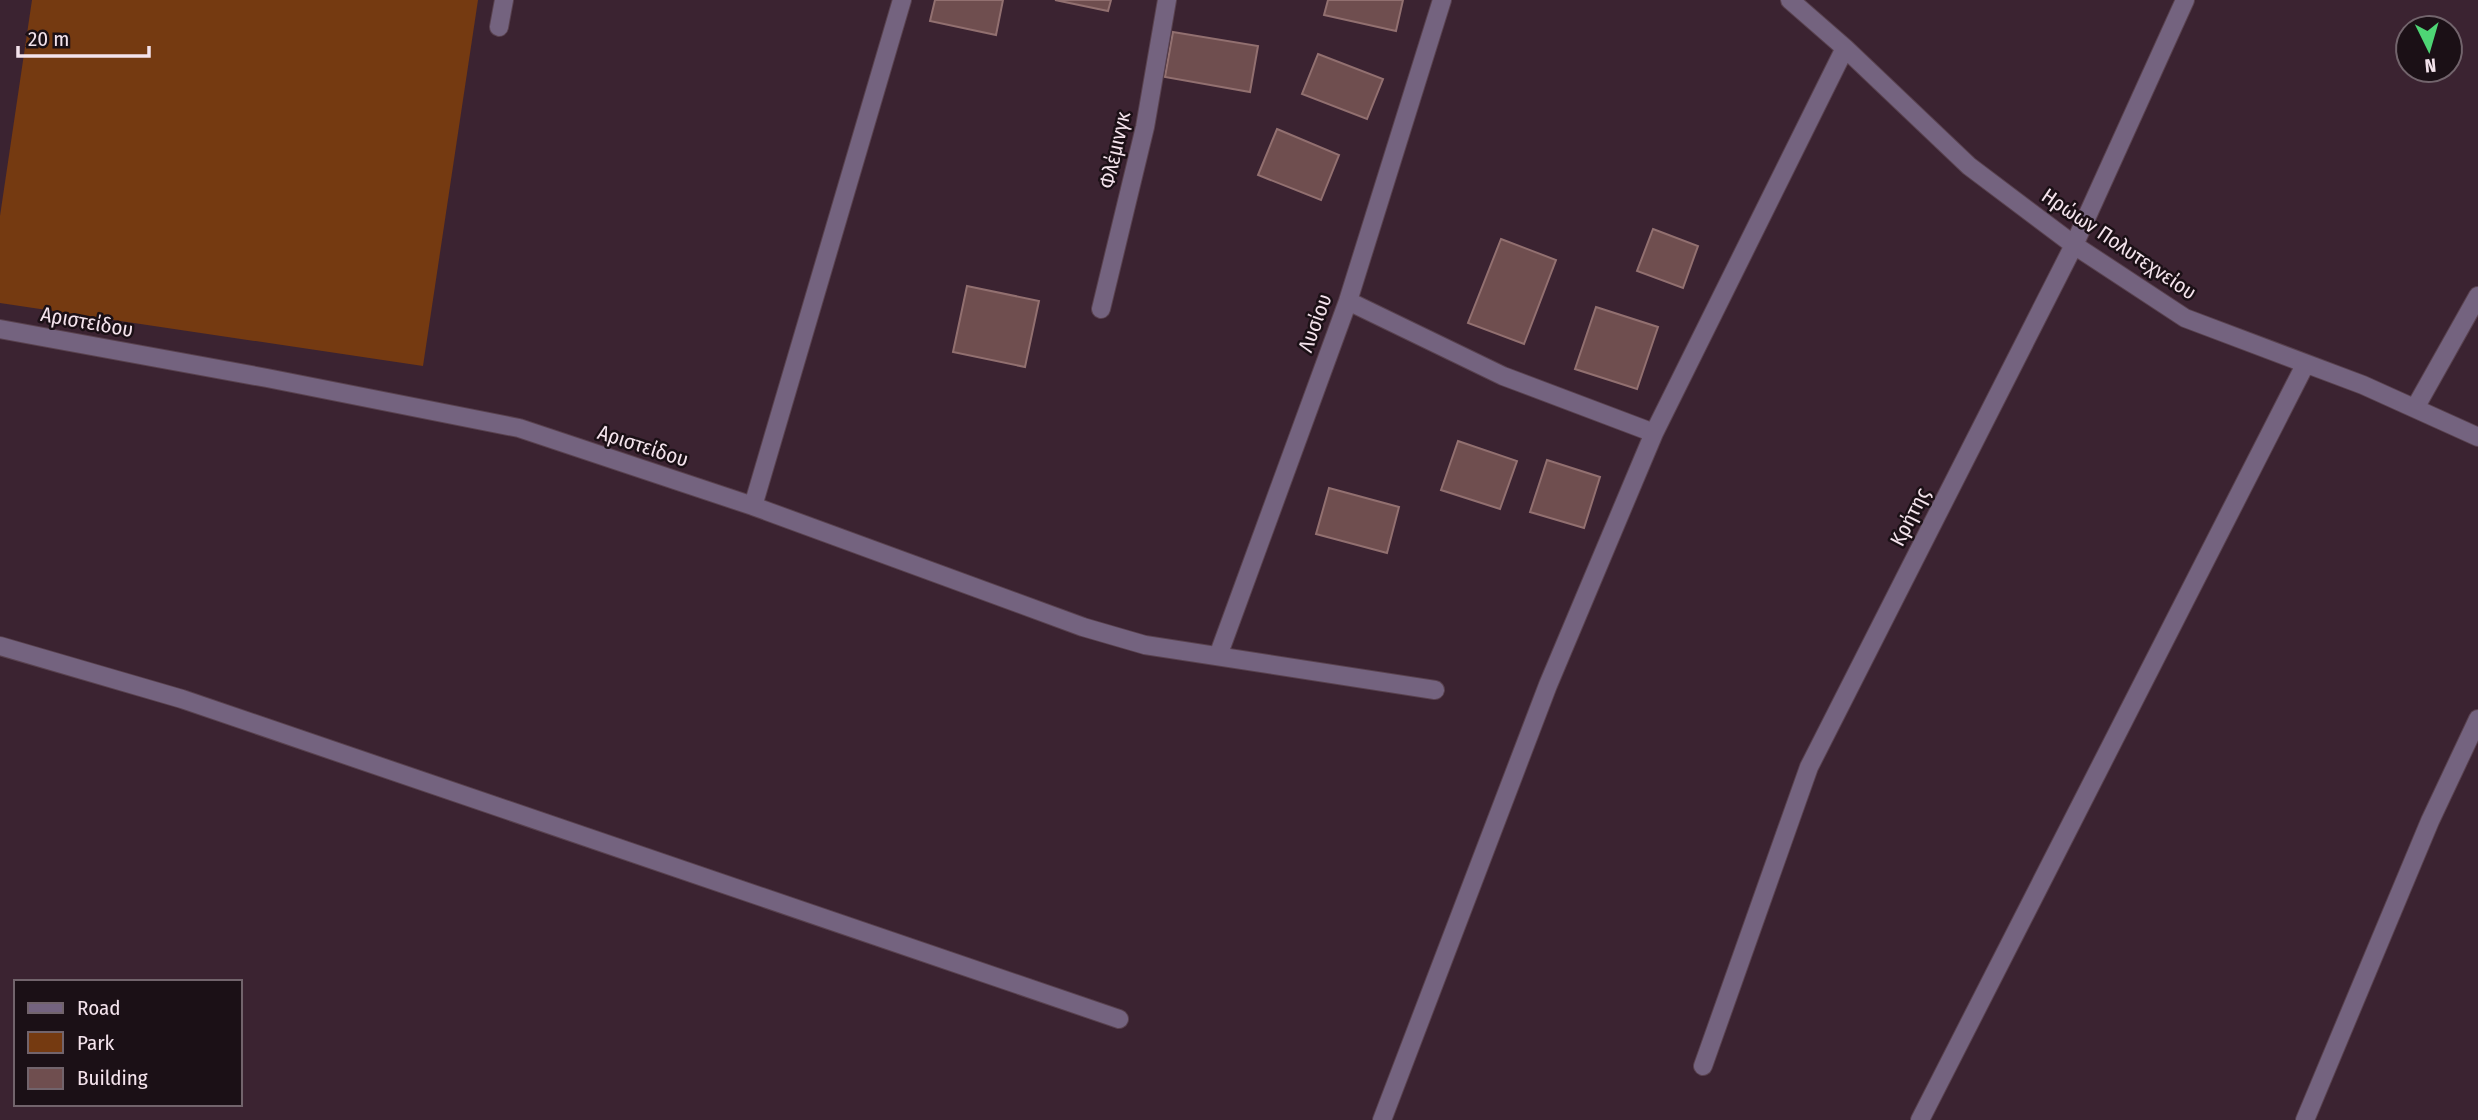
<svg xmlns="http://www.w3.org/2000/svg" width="2478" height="1120" font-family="'Fira Sans Condensed',sans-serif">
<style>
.green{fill:#753a11}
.building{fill:#6f4e4f;stroke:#927070;stroke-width:2}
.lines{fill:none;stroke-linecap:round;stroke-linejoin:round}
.minor-casing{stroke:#59424f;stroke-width:20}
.minor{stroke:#74637f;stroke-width:18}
.labels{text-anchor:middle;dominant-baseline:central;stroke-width:5;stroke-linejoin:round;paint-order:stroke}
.street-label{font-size:21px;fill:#f4e3ec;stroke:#1b1016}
</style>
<rect width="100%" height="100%" fill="#3b2331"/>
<path class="green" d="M 32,0 L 478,0 L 423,366 L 0,303 L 0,216 Z"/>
<path class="building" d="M 935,0 L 1003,0 L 996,35 L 930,21 Z
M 1055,0 L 1111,0 L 1108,11 Z
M 1328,0 L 1403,0 L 1396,31 L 1324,15 Z
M 1173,32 L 1258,46 L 1250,92 L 1165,77 Z
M 1318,54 L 1383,79 L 1367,119 L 1302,94 Z
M 1277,129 L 1339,155 L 1321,200 L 1258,175 Z
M 1653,229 L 1698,246 L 1683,288 L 1637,271 Z
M 1501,239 L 1556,260 L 1524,344 L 1468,323 Z
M 967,286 L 1039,301 L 1025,367 L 953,352 Z
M 1596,307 L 1658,327 L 1637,389 L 1575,369 Z
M 1458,441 L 1517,461 L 1500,509 L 1441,490 Z
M 1547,460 L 1600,477 L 1584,528 L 1530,512 Z
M 1329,488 L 1399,507 L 1387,553 L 1316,534 Z"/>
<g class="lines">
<g class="minor-casing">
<path id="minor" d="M 1790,0 L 1845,48 L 1969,166 L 2074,245 L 2185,318 L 2363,385 L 2478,437
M 499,27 L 504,0
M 1348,301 L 1503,376 L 1654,433
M 1101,309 L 1145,127 L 1167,0
M 0,329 L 267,378 L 519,428 L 753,506 L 902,0
M 2415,408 L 2478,296
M 753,506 L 1083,627 L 1145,645 L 1435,690
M 0,646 L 182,699 L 1119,1019
M 1218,656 L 1348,301 L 1442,0
M 1703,1066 L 1809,767 L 2074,245 L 2185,0
M 1382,1120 L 1548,685 L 1654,433 L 1845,48
M 1920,1120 L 2305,365
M 2305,1120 L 2430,821 L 2478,719"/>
</g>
<use href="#minor" class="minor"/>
</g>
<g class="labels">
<g class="street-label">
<text transform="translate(1115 150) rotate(-77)">Φλέμινγκ</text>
<text transform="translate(2119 244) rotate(34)">Ηρώων Πολυτεχνείου</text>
<text transform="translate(87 322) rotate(10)">Αριστείδου</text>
<text transform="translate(1315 323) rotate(-70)">Λυσίου</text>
<text transform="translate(643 446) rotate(18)">Αριστείδου</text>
<text transform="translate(1910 517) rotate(-63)">Κρήτης</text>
</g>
</g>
<rect x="14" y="980" width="228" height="126" fill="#1b1016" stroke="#72646c" stroke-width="2"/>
<rect x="28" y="1003" width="35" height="10" fill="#74637f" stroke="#72646c" stroke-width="2"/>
<text x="77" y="1015" font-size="21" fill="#f4e3ec">Road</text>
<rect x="28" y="1032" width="35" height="21" fill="#753a11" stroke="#72646c" stroke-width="2"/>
<text x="77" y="1050" font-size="21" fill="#f4e3ec">Park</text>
<rect x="28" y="1068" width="35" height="21" fill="#6f4e4f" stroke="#72646c" stroke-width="2"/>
<text x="77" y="1085" font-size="21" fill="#f4e3ec">Building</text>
<g transform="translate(2429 49) rotate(175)"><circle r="33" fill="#1b1016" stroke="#72646c" stroke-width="2"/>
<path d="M0-5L12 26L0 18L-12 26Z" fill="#4ed675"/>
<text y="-10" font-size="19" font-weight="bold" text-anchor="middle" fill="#f4e3ec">N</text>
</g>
<path d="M18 46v10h131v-10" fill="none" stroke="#f4e3ec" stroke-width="3.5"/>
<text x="28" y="46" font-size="21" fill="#f4e3ec" stroke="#1b1016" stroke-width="5" paint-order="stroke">20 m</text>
</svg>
